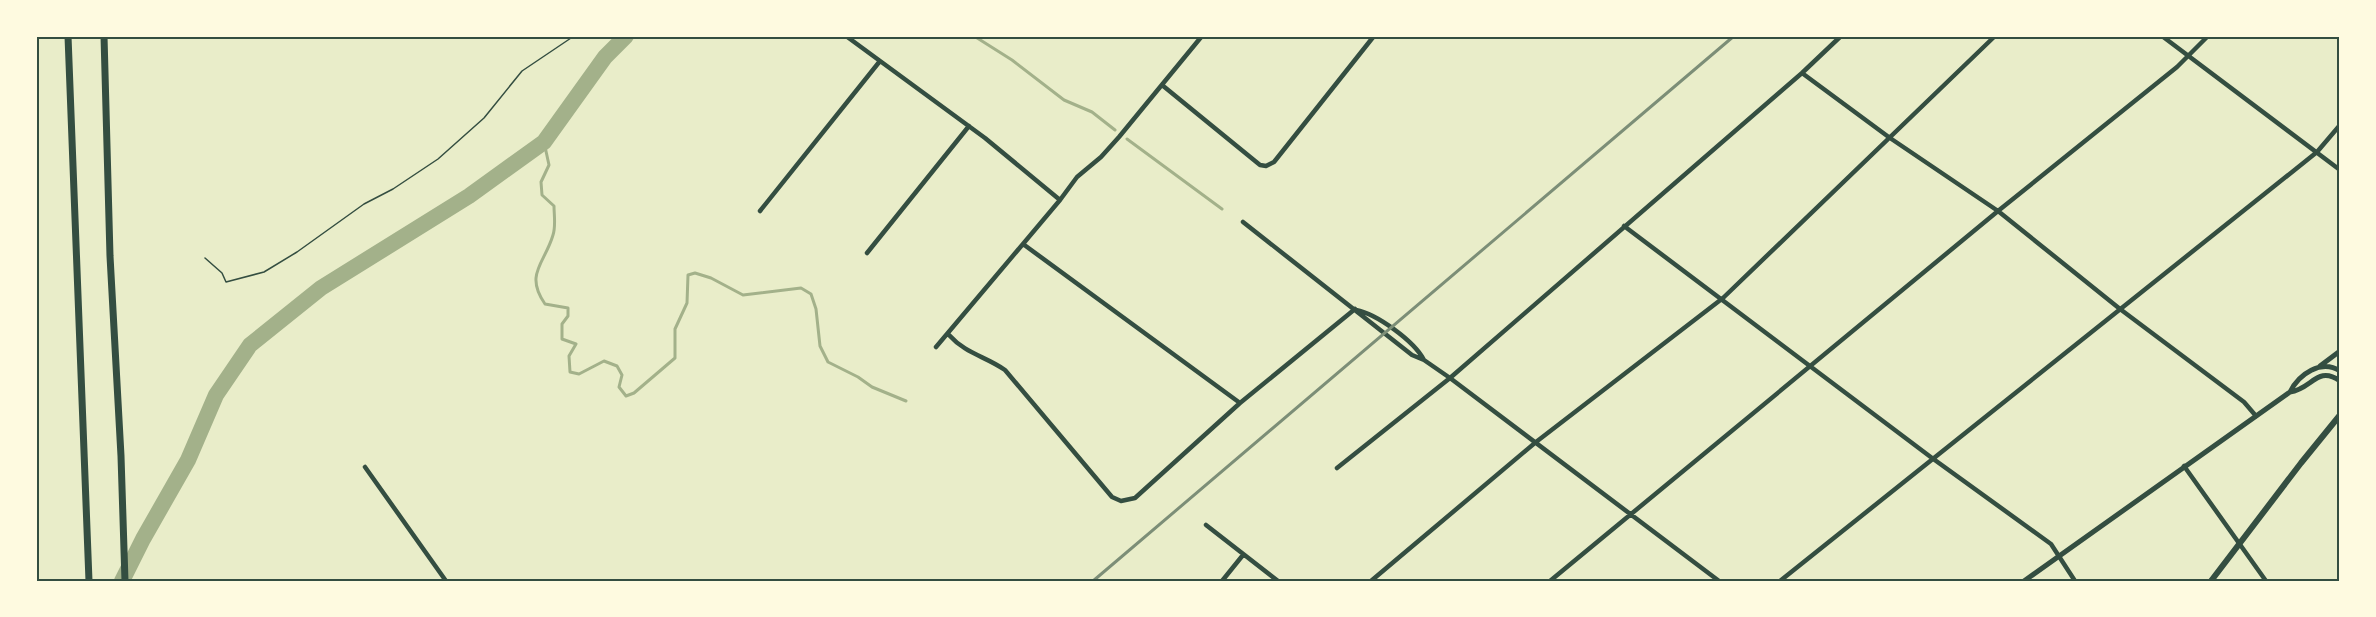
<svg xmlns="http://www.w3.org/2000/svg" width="2376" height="617" font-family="'IBM Plex Serif',serif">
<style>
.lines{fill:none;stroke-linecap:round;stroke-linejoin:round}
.stream{stroke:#a3b18a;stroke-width:3}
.river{stroke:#a3b18a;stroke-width:16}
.path{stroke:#344e41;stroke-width:1.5}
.minor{stroke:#344e41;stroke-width:4.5}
.tertiary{stroke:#344e41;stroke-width:5}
.secondary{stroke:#344e41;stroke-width:6}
.primary{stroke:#344e41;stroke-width:7}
.rail{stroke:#7c8e77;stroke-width:3}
.neatline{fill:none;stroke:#344e41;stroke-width:2}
</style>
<rect width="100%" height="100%" fill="#e9edc9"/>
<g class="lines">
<path class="stream" d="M 974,36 L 1012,60 L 1064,100 L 1092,112 L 1115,130
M 1127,139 L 1222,209
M 544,142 L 549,165 L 541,182 L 542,195 L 554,206 C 554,215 556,226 553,235 C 545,263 524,274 545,304 L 568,308 L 568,316 L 562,324 L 562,339 L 576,344 L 569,356 L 570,372 L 579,374 L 604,361 L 617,366 L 622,375 L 619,387 L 626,396 L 634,393 L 675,358 L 675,329 L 687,303 L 688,275 L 695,273 L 711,278 L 743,295 L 801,288 L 811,294 L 816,309 L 820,346 L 828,362 L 858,377 L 872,387 L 906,401"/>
<path class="river" d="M 122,581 L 143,539 L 188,460 L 216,395 L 250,345 L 321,288 L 469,196 L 544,142 L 605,57 L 626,36"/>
<path class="path" d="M 205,258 L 222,273 L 226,282 L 264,272 L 297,252 L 364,204 L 393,189 L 438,159 L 484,118 L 522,71 L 574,36"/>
<path class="minor" d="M 846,36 L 985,138 L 1060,200
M 2162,36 L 2340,170
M 1802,73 L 1890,138 L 1998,211 L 2120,309 L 2244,402 L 2256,416
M 1162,85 L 1260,165 L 1266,166 L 1274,162 L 1374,36
M 760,211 L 880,61
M 1243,222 L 1412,355 L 1424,360 L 1450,378 L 1719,581
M 1624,226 L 1932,458 L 2051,544 L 2075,581
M 1023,244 L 1240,403
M 867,253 L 969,126
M 1356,310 C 1377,314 1414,341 1424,360
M 949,335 C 966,354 985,356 1005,370 L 1112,497 L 1121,501 L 1135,498 L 1240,403 L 1355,309
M 936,347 L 1060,200 L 1077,177 L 1101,157 L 1119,137 L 1202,36
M 2184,466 L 2266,581
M 365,467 L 446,581
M 1337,468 L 1450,378 L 1802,73 L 1841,36
M 1206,525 L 1278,581
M 1222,581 L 1243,555
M 1371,581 L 1536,442 L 1723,298 L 1995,36
M 1550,581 L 1998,211 L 2177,67 L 2208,36
M 1780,581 L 2317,152 L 2340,125
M 2338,581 L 2340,579"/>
<path class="tertiary" d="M 2320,366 L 2340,351
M 2290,392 C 2312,389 2317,365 2340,381
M 2024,581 L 2290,392 C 2299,374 2321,359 2340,371"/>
<path class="secondary" d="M 2211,581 L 2301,463 L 2340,415"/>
<path class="primary" d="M 68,36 L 89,581
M 104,36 L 110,256 L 121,456 L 125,581"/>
<path class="rail" d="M 1093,581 L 1734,36"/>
</g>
<rect width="2376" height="617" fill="none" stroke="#fefae0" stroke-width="75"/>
<rect x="38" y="38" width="2300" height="542" class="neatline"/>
</svg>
